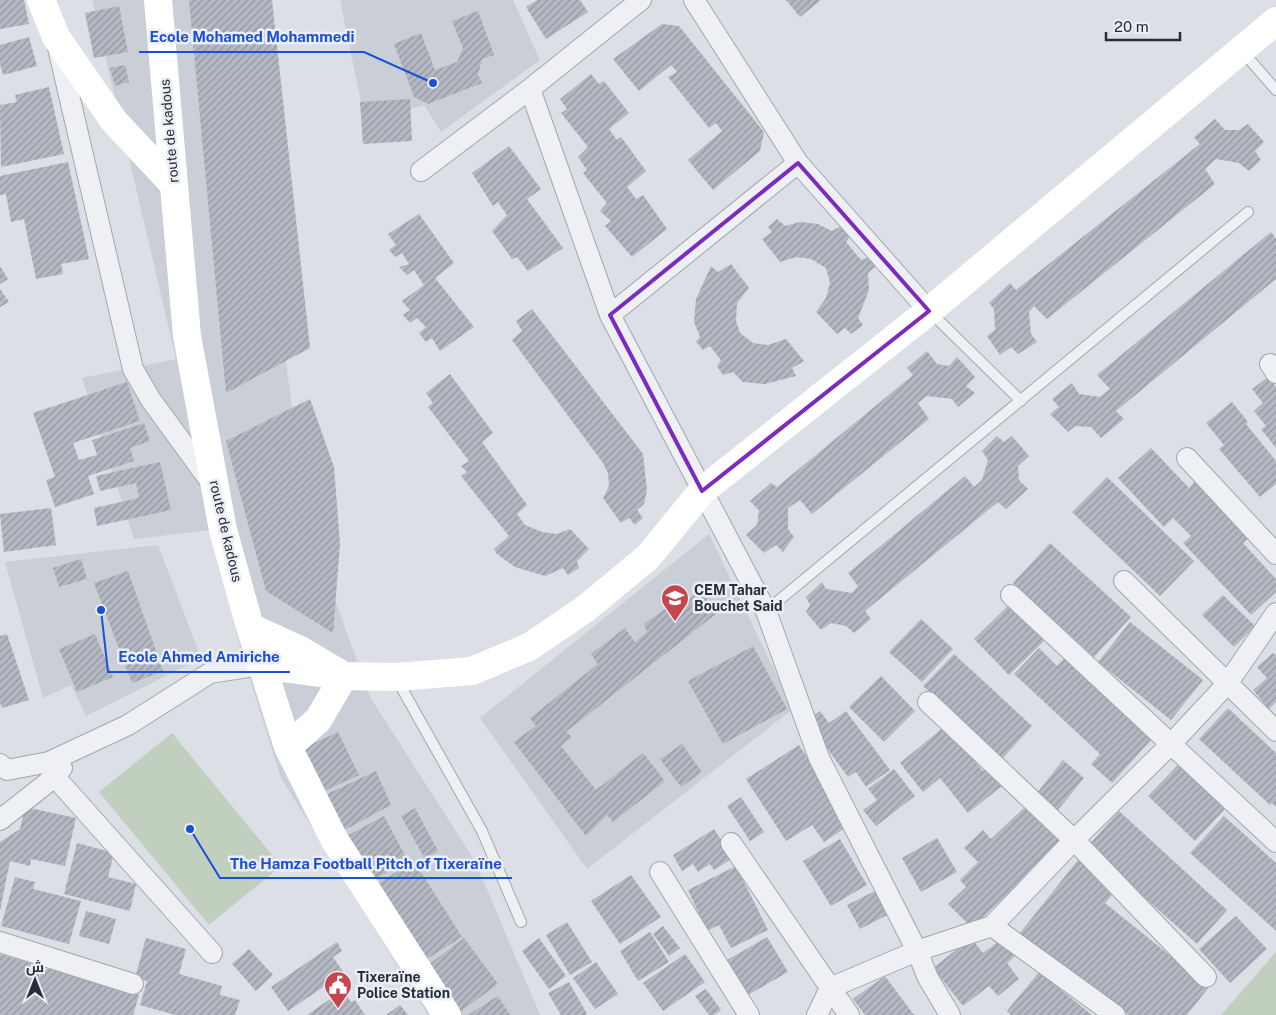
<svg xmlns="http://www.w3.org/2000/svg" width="1276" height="1015" font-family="'Public Sans',Cairo,sans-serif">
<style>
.built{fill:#caced6}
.green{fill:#c0cfbe}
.building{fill:url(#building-hatch)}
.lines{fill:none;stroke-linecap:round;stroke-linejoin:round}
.lane-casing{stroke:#a2a6ae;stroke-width:12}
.street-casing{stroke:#a2a6ae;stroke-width:22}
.lane{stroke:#eef0f4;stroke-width:10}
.street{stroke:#eef0f4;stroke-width:20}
.secondary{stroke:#fff;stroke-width:28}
.marked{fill:none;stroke:#7b2cbf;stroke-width:4;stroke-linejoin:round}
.labels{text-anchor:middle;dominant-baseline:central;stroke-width:5;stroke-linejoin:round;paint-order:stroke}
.street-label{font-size:14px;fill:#272c3a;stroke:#ebeef3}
.poi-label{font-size:14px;font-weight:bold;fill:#272c3a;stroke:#ebeef3;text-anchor:start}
.leader{fill:none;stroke:#1d4ed8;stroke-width:2}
.callout-dot{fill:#1d4ed8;stroke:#ebeef3;stroke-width:2}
.callout-label{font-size:15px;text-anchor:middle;font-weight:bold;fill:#1d4ed8;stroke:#ebeef3;stroke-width:5;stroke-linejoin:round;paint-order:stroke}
</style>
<defs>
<pattern id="building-hatch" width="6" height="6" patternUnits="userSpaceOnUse" patternTransform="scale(1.25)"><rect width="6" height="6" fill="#b4b8c2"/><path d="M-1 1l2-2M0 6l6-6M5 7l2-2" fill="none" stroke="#92969f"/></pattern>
</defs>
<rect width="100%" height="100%" fill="#dcdfe5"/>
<path class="built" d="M 92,0 L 245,0 L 249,80 L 307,522 L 370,697 L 475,861 L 540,1015 L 428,1015 L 281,778 L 241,651 L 212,530 L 134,539 L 82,378 L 176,359 Z
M 340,0 L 513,0 L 540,60 L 441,132 L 424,105 L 365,122 Z
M 709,534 L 793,709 L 587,869 L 480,718 Z
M 158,545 L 201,658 L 86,716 L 71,685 L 43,698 L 5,562 Z"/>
<path class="green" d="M 172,733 L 281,866 L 209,925 L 99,792 Z
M 1276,952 L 1276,1015 L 1221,1015 Z"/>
<path class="building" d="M 0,0 L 24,0 L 29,24 L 0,29 Z
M 189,0 L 272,0 L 310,348 L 226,393 Z
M 537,0 L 580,0 L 588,12 L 546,39 L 526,7 Z
M 786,0 L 821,0 L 800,17 Z
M 119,6 L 128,52 L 94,58 L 85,13 Z
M 478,11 L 494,55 L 482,59 L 478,75 L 482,83 L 428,104 L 414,97 L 394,44 L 421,33 L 435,70 L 457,62 L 463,48 L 452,21 Z
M 662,24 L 679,26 L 764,132 L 760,151 L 713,190 L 688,160 L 722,131 L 716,123 L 709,128 L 668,77 L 677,72 L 671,65 L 639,91 L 613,59 Z
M 29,37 L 37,66 L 3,75 L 0,64 L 0,45 Z
M 125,65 L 129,82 L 115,86 L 110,68 Z
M 591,74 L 599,84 L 604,81 L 629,113 L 609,129 L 617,140 L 621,137 L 646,171 L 627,187 L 636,199 L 643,195 L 667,229 L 632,257 L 605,226 L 611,221 L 600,211 L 607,203 L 583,173 L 587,170 L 578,157 L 588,147 L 561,113 L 567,109 L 560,99 Z
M 49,87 L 64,154 L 1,167 L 0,105 L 17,102 L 15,95 Z
M 410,99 L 412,141 L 363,144 L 360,102 Z
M 1215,119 L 1225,130 L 1239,130 L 1248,124 L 1264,142 L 1255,151 L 1261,160 L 1249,171 L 1239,163 L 1216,159 L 1205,169 L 1215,184 L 1047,319 L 1034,306 L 1029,312 L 1031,334 L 1037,342 L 1018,354 L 1011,347 L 1000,355 L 987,336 L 995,330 L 994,309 L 989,303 L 1010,283 L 1016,290 L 1200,144 L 1194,137 Z
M 509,146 L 541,189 L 527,199 L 563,248 L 528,271 L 517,257 L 512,259 L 492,231 L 507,215 L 498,202 L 493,206 L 472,173 Z
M 68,162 L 89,259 L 61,264 L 63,274 L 36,279 L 24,219 L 11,222 L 6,194 L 0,195 L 0,176 Z
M 419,214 L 454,263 L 435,278 L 474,327 L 440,351 L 432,338 L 426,342 L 419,333 L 426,327 L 417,318 L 410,323 L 403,315 L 410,310 L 402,301 L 424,285 L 414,270 L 407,275 L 399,267 L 409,264 L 402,253 L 395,257 L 389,250 L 396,245 L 388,234 Z
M 777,219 L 785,226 L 800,222 L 818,224 L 832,231 L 841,226 L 850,236 L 846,242 L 861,260 L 871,257 L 875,267 L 868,273 L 869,290 L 858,318 L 863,325 L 851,334 L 845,328 L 837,334 L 816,312 L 826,298 L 830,283 L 826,268 L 811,259 L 796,257 L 780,262 L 762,239 L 772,232 L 768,227 Z
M 1271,232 L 1276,239 L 1276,279 L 1116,411 L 1124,419 L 1101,438 L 1091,427 L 1075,426 L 1068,432 L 1050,414 L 1059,407 L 1052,399 L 1072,383 L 1079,394 L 1100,397 L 1110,389 L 1097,375 Z
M 731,264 L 749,288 L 737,303 L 736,321 L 740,333 L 753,343 L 768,345 L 786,339 L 804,361 L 792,368 L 796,376 L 765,384 L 743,382 L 733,372 L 723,375 L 717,366 L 721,360 L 710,346 L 703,350 L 696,342 L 700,337 L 694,322 L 696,299 L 711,266 L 718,272 Z
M 0,266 L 8,279 L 0,284 Z
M 0,289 L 9,302 L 0,307 Z
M 532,309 L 643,454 L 647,490 L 644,504 L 637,510 L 643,518 L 635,525 L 629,518 L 621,523 L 603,498 L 609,486 L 608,473 L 603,463 L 512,340 L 522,331 L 516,321 Z
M 927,351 L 937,364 L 949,366 L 957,357 L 975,377 L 966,386 L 975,393 L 958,407 L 952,399 L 927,396 L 918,403 L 929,419 L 812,514 L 800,500 L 788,508 L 788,529 L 794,537 L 783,552 L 776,545 L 764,553 L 746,535 L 757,525 L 759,510 L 750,501 L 771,483 L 777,487 L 913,375 L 907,368 Z
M 450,374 L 493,433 L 482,442 L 527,505 L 517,514 L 525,525 L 542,532 L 557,534 L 570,529 L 589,549 L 577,561 L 579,568 L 568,575 L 563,568 L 545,576 L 515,567 L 497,554 L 494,549 L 509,536 L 461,476 L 467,472 L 461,466 L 469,461 L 428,407 L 433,403 L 426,393 Z
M 1268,377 L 1276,387 L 1276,448 L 1261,429 L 1266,426 L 1254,411 L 1263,403 L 1252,389 Z
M 127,382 L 140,421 L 73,443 L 79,460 L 97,455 L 92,440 L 144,423 L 150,441 L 130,448 L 134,461 L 88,476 L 94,494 L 55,507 L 46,480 L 55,477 L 33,413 Z
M 310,399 L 334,467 L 340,544 L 333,633 L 266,591 L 226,441 Z
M 1232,402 L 1248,422 L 1246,424 L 1276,461 L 1276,484 L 1260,497 L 1219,449 L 1224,445 L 1206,423 Z
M 997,436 L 1004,442 L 1012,436 L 1029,456 L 1018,466 L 1019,480 L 1028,489 L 1006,509 L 998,502 L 865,611 L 871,619 L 854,633 L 846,626 L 831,623 L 821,630 L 806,612 L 810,605 L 806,597 L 822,582 L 826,589 L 852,593 L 858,586 L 848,573 L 965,476 L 974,487 L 982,480 L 988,460 L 982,451 Z
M 1151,448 L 1189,488 L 1196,480 L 1249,537 L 1243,543 L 1276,579 L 1276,592 L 1251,615 L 1183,543 L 1191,536 L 1173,518 L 1164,527 L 1118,478 Z
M 160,462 L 171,510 L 97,526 L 94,508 L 139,498 L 136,483 L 100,491 L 96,476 Z
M 1107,477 L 1194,561 L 1160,596 L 1072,512 Z
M 51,508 L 56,545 L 4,552 L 0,514 Z
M 1050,543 L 1131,617 L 1094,657 L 1013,583 Z
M 81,559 L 87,579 L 59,587 L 53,568 Z
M 128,571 L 163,671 L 132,683 L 94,583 Z
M 700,590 L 717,613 L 566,732 L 572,737 L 561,746 L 596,790 L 643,753 L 665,781 L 613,822 L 607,815 L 586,836 L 514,742 L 536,726 L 530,718 L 598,664 L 591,654 L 625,628 L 635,642 L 647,632 L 644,624 L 670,605 L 675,612 Z
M 1223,595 L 1255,626 L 1234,647 L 1202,615 Z
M 1009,605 L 1044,641 L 1009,675 L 974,639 Z
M 921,619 L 953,649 L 922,682 L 889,652 Z
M 1130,622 L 1203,680 L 1171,720 L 1098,662 Z
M 7,634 L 29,700 L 2,708 L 0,702 L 0,636 Z
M 95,634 L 113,677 L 77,692 L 59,649 Z
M 753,646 L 787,709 L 723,744 L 688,681 Z
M 1039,648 L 1057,666 L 1065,658 L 1152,739 L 1112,783 L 1091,764 L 1100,754 L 1014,674 Z
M 1273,653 L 1276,655 L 1276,702 L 1269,709 L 1253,690 L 1267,678 L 1257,667 Z
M 954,654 L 1032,726 L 1002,759 L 923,686 Z
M 881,676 L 915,711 L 884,742 L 849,707 Z
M 1228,708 L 1276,753 L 1276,807 L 1272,803 L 1270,805 L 1199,739 Z
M 820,711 L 829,723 L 846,711 L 890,770 L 866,787 L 856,772 L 848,777 L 807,721 Z
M 945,726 L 983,771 L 988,767 L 1003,785 L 968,813 L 940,778 L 923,792 L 900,763 Z
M 338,732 L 359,775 L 318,794 L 297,751 Z
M 682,744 L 702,772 L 681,787 L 660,759 Z
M 799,745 L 851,824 L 824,842 L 812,825 L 786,841 L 746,779 Z
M 1063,760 L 1084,778 L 1058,810 L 1037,793 Z
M 1178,765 L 1225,809 L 1195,841 L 1148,796 Z
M 894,769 L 915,796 L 876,826 L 863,810 L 877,800 L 868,789 Z
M 376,771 L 391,805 L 341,832 L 325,795 Z
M 741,797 L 764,832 L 750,841 L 727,806 Z
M 25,807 L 76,818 L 65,866 L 31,859 L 30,866 L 10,861 L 0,911 L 0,842 L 20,829 Z
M 1025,807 L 1061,843 L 972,928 L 948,904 L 966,887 L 960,880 L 978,862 L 964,848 L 983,830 L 991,839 Z
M 415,808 L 438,851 L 425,859 L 401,816 Z
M 1119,811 L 1227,910 L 1197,944 L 1087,847 Z
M 384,816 L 408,861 L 365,884 L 341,839 Z
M 1224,816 L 1276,863 L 1276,931 L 1190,853 Z
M 714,829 L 733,858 L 714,870 L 710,864 L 698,872 L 693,864 L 682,871 L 673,855 Z
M 937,838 L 957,872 L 921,892 L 902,858 Z
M 840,839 L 867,885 L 831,906 L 803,861 Z
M 77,843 L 114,853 L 108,877 L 136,884 L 130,911 L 64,894 Z
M 1078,860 L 1116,890 L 1105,903 L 1209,987 L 1187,1015 L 1128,1015 L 1020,933 Z
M 414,861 L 462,937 L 417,965 L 369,889 Z
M 736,866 L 768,930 L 731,948 L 719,925 L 707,931 L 688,890 Z
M 631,875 L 661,917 L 620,944 L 591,901 Z
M 15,877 L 35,882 L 33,889 L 81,901 L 69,944 L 1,926 Z
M 877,890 L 889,914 L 860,929 L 847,905 Z
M 86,911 L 116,919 L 109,944 L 79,936 Z
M 1236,916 L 1267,949 L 1230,983 L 1199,949 Z
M 567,922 L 592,962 L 570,975 L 546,935 Z
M 663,926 L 680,948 L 669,956 L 653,934 Z
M 650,932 L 669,962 L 638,981 L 620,951 Z
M 767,937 L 788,972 L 743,998 L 722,963 Z
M 146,938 L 186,949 L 179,974 L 222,986 L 220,995 L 240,1000 L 235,1015 L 175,1015 L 140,1005 L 147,981 L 135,978 Z
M 464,938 L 498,984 L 456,1015 L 420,971 Z
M 539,938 L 566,976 L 549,989 L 522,951 Z
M 971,938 L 983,953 L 1003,938 L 1016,955 L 1007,963 L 1019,979 L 998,996 L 989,986 L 963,1006 L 933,968 Z
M 337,942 L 342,951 L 333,957 L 344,973 L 288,1011 L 271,987 Z
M 249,949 L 273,975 L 256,991 L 232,964 Z
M 0,954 L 139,995 L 133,1015 L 0,1015 Z
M 685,954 L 705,982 L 663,1011 L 643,983 Z
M 596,962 L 618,994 L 595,1009 L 573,978 Z
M 1039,972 L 1092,1015 L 1011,1015 L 1007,1011 Z
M 885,976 L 914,1015 L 865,1015 L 853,999 Z
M 569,982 L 587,1014 L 586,1015 L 561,1015 L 548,993 Z
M 706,989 L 721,1010 L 714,1015 L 709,1015 L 695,996 Z
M 343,990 L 351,1002 L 355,1000 L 365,1015 L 307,1015 Z
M 498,996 L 510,1015 L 468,1015 Z
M 400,1005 L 408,1015 L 386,1015 Z"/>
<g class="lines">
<g class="lane-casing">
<path id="lane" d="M 1243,52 L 1276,90
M 929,311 L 1021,401
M 766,611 L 1248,212
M 396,678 L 482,831 L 521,922"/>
</g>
<g class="street-casing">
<path id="street" d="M 694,0 L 798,163 L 929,311
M 58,48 L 133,369 L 151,400 L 213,485
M 530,89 L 610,315 L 766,611 L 819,758 L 917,951 L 928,978 L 950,1015
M 421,171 L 530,89 L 641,0
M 610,315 L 798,163
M 1270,364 L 1276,373
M 1187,458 L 1276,554
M 1124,581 L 1276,731
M 1011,595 L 1276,842
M 928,702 L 1074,840 L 1206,977
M 0,764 L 7,770 L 49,762 L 128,725 L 210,673 L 261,665
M 54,776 L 212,953
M 0,820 L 47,783 L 62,768
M 731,843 L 849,1015
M 660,872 L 749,1015
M 992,926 L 1115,1015
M 0,942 L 133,984
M 817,1015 L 830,988 L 917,951 L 992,926 L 1074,840 L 1170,745 L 1227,684 L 1276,613"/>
</g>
<use href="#lane" class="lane"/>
<use href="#street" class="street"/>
<path class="secondary" d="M 41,0 L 56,37 L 114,121 L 174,185
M 158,0 L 187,336 L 223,530 L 250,627 L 288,747 L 334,839 L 447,1015
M 250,627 L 302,651 L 344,676 L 318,720 L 288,747
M 261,665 L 344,676 L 396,677 L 472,671 L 529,647 L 585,609 L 648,557 L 702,491 L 929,311 L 1276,21"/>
</g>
<path class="marked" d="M 798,163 L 929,311 L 702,491 L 610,315 Z"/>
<defs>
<g id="school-pin" transform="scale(1.4375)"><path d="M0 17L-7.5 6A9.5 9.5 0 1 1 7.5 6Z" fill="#c5464f" stroke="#ebeef3"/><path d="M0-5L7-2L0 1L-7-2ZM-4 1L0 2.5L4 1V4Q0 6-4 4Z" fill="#fff"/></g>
<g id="civic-pin" transform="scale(1.4375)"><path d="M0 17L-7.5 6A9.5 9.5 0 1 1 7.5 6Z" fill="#c5464f" stroke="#ebeef3"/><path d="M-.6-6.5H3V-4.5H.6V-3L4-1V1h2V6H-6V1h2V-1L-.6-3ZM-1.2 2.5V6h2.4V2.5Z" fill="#fff"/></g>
</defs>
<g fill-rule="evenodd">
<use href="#school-pin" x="675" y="598"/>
<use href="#civic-pin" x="338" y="985"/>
</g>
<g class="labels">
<g class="street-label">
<text transform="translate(169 131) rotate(-95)">route de kadous</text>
<text transform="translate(226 531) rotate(77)">route de kadous</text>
</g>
<g class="poi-label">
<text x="694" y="590">CEM Tahar<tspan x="694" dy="16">Bouchet Said</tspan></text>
<text x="357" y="977">Tixeraïne<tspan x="357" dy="16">Police Station</tspan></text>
</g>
</g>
<path class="leader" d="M433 83L364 52H139M101 610L108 672H290M190 829L220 878H512"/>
<g class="callout-dot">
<circle cx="433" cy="83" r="5"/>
<circle cx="101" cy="610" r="5"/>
<circle cx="190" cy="829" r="5"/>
</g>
<g class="callout-label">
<text x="252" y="42">Ecole Mohamed Mohammedi</text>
<text x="199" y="662">Ecole Ahmed Amiriche</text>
<text x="366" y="869">The Hamza Football Pitch of Tixeraïne</text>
</g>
<g transform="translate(35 980)" stroke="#ebeef3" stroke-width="4" paint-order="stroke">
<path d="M0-4L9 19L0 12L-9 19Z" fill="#272c3a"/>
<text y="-8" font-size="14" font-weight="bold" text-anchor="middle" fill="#272c3a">ش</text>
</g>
<path d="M1106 32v8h74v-8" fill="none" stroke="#272c3a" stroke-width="2.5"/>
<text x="1114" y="32" font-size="15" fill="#272c3a" stroke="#ebeef3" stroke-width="4" paint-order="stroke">20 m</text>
</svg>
